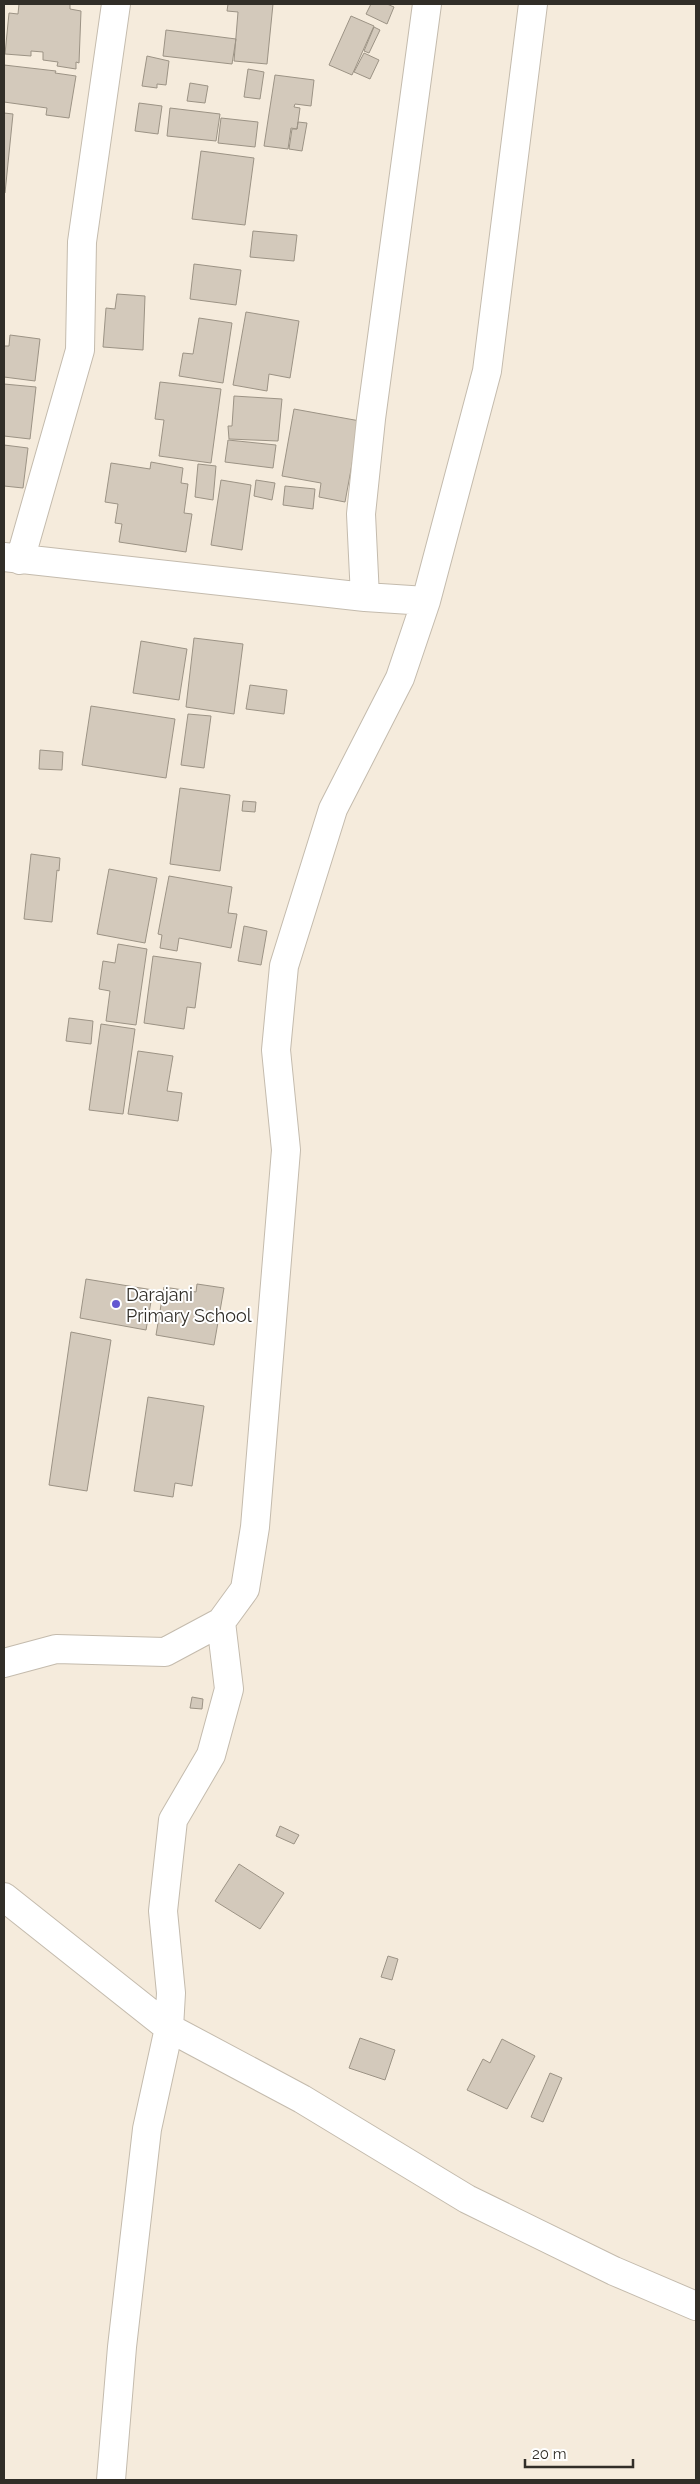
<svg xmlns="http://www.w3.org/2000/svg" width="700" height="2484" font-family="Raleway,sans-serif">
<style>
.building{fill:#d3c9bb;stroke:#9c9385}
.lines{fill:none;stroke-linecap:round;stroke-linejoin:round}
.minor-casing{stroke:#c4bbad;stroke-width:30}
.minor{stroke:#fff;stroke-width:28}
.poi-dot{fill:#6358d1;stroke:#fff;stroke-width:2}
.labels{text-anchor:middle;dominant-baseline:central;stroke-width:4;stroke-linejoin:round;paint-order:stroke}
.poi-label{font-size:18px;fill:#312e28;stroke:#fff;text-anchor:start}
</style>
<rect width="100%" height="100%" fill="#f5ebdc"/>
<path class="building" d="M 19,4 L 70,4 L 70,9 L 81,11 L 79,63 L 76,62 L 76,69 L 57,66 L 58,62 L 43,60 L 43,52 L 31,51 L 31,56 L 5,54 L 9,13 L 18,14 Z
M 228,4 L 273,4 L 267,64 L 234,61 L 238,12 L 227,11 Z
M 371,4 L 387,4 L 394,7 L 387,24 L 366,14 Z
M 351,16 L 374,26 L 352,75 L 329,65 Z
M 374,27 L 380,30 L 369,53 L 364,51 Z
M 166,30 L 236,39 L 232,64 L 163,56 Z
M 364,53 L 379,60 L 370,79 L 354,72 Z
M 147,56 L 169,61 L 166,85 L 157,84 L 157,88 L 142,86 Z
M 4,65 L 56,71 L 55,73 L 76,76 L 69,118 L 46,115 L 47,108 L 4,102 Z
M 248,69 L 264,72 L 260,99 L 244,97 Z
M 275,75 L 314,80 L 311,106 L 295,104 L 294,107 L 300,108 L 297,129 L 291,128 L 288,149 L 264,146 Z
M 190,83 L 208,86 L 205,103 L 187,101 Z
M 139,103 L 162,106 L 158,134 L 135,131 Z
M 170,108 L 220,114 L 216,141 L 167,136 Z
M 4,113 L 13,114 L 5,193 L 4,193 Z
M 221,118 L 258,122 L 255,147 L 218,143 Z
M 298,122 L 307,123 L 302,151 L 289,149 L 292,129 L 297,129 Z
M 201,151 L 254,158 L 245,225 L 192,219 Z
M 253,231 L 297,235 L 294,261 L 250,257 Z
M 194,264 L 241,270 L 236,305 L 190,299 Z
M 117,294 L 145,296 L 143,350 L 103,347 L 106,308 L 115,309 Z
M 246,312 L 299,321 L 290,378 L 269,374 L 267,391 L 233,385 Z
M 199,318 L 232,323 L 223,383 L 179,376 L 183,353 L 193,354 Z
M 10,335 L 40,339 L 35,381 L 4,377 L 4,346 L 9,346 Z
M 160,382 L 221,389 L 211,463 L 159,456 L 164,420 L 155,419 Z
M 4,384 L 36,387 L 30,439 L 4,436 Z
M 234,396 L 282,399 L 278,441 L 229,439 L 228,426 L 232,426 Z
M 294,409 L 360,421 L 345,502 L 319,497 L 321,483 L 282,476 Z
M 228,440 L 276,445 L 273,468 L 225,462 Z
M 4,445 L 28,448 L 23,488 L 4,486 Z
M 151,462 L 183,468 L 181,483 L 188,484 L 184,513 L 192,514 L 186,552 L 119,542 L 122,524 L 115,523 L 118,504 L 105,502 L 111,463 L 150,469 Z
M 198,464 L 216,466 L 213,500 L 195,497 Z
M 221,480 L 251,485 L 242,550 L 211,545 Z
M 256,480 L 275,483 L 272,500 L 254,496 Z
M 285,486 L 315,489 L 313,509 L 283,505 Z
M 194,638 L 243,644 L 234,714 L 186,707 Z
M 141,641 L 187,649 L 179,700 L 133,693 Z
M 250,685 L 287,690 L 284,714 L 246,709 Z
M 91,706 L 175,719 L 166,778 L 82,765 Z
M 188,714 L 211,716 L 204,768 L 181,765 Z
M 40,750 L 63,752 L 62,770 L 39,769 Z
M 180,788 L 230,795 L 220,871 L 170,864 Z
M 243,801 L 256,802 L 255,812 L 242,811 Z
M 31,854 L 60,858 L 59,871 L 57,870 L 52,922 L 24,919 Z
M 109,869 L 157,878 L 145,943 L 97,934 Z
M 169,876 L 232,887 L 228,913 L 237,914 L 231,948 L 179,938 L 177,951 L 160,948 L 162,935 L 158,934 Z
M 244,926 L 267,931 L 261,965 L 238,961 Z
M 118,944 L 147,949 L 136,1025 L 106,1021 L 110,991 L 99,989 L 103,961 L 115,963 Z
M 153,956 L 201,963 L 195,1008 L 187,1007 L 184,1029 L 144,1023 Z
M 69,1018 L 93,1021 L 91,1044 L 66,1041 Z
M 101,1024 L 135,1029 L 123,1114 L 89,1110 Z
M 138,1051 L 173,1056 L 167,1091 L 182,1093 L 178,1121 L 128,1114 Z
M 86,1279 L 153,1290 L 146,1330 L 80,1318 Z
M 197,1284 L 224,1288 L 214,1345 L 156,1335 L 164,1287 L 196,1292 Z
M 71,1332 L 111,1340 L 87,1491 L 49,1485 Z
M 148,1397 L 204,1406 L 192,1486 L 175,1483 L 173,1497 L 134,1491 Z
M 192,1697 L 203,1699 L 202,1709 L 190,1708 Z
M 280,1826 L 299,1835 L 294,1844 L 276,1836 Z
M 239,1864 L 284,1893 L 260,1929 L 215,1901 Z
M 388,1956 L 398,1959 L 392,1980 L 381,1977 Z
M 360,2038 L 395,2050 L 385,2080 L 349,2068 Z
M 502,2039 L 535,2056 L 507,2109 L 467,2090 L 483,2059 L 490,2063 Z
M 550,2073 L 562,2078 L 543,2122 L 531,2117 Z"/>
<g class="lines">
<g class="minor-casing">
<path id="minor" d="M 4,557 L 365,597 L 426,601
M 20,560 L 80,350 L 82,242 L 116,4
M 365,597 L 361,514 L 371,419 L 427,4
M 4,1663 L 56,1649 L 165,1652 L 221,1622 L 245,1589 L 255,1527 L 286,1150 L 276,1050 L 284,966 L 333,809 L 400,678 L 426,601 L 487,371 L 533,4
M 4,1897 L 169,2028 L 302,2099 L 467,2199 L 614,2271 L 696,2306
M 111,2480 L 122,2347 L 147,2129 L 169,2028 L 171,1993 L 163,1911 L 173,1820 L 211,1755 L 229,1689 L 221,1622"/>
</g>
<use href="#minor" class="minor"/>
</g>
<circle class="poi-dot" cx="116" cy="1304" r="5"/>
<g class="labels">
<g class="poi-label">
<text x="126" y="1294">Darajani<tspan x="126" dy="21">Primary School</tspan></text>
</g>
</g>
<rect width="700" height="2484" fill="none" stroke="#312e28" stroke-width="10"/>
<path d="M525 2459v8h108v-8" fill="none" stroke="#312e28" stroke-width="2.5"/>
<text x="532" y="2459" font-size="15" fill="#312e28" stroke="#ffffff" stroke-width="4" paint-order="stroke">20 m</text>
</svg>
